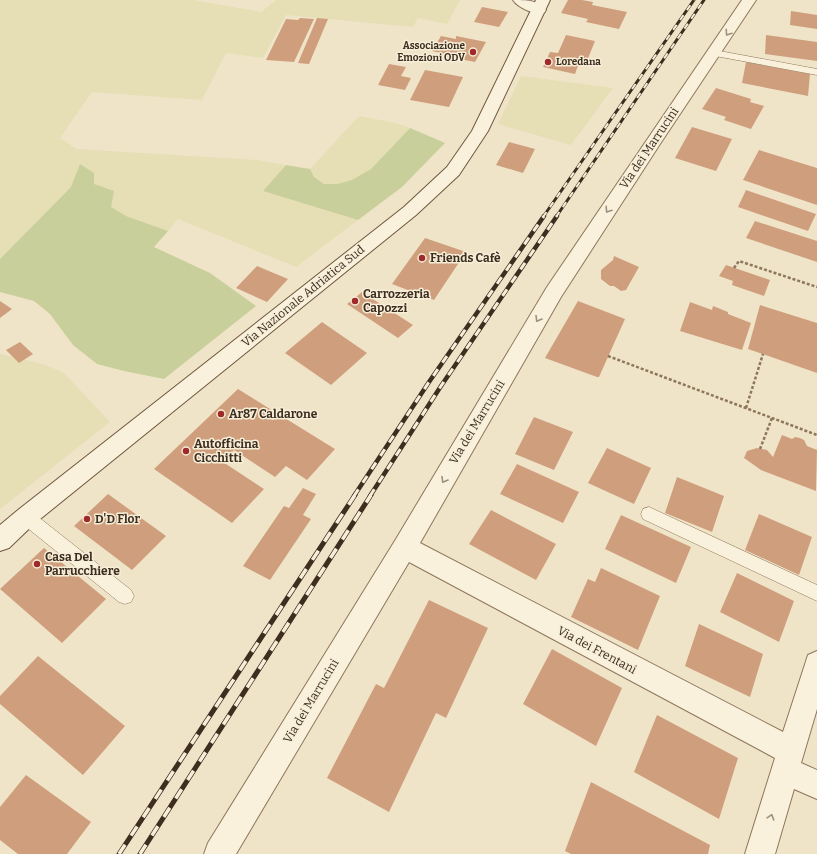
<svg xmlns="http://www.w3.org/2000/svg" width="817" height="854" font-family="Bitter,serif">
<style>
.farmland{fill:#e6deb5}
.green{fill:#c9cf9b}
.building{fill:#cf9f7d}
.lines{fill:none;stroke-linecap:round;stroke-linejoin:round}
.service-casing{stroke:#8d765c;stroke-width:1}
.minor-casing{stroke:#8d765c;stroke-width:2}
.secondary-casing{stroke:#6f573f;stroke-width:2}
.path{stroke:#8d765c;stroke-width:2.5;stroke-dasharray:3 2;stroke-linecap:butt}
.service{fill:#faf1dc;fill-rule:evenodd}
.minor{fill:#faf1dc;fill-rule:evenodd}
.secondary{fill:#faf1dc;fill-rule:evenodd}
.rail-far2-casing{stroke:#3d2e20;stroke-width:3}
.rail-far1-casing{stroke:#3d2e20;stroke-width:4.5}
.rail-casing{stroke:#3d2e20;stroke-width:5}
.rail-far2{stroke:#f7eed8;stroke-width:2;stroke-dasharray:6;stroke-linecap:butt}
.rail-far1{stroke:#f7eed8;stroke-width:3;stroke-dasharray:8;stroke-linecap:butt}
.rail{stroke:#f7eed8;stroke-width:3.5;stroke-dasharray:11;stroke-linecap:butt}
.oneway{stroke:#9c907e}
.poi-dot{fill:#9e2a2b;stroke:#f7eed8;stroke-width:1.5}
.labels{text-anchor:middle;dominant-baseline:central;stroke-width:3;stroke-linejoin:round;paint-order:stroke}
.far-poi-label{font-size:10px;font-weight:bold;fill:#3d2e20;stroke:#f7eed8;text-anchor:end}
.street-label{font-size:12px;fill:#3d2e20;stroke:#f7eed8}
.poi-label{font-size:12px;font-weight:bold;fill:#3d2e20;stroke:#f7eed8;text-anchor:start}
</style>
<rect width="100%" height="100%" fill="#f0e4c8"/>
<path class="farmland" d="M 0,0 L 193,0 L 261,12 L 276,0 L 460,0 L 447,24 L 418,18 L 413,27 L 286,15 L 263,58 L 226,53 L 202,100 L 92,92 L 60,138 L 77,149 L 257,160 L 286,165 L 263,191 L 358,220 L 296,267 L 178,219 L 168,231 L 126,216 L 71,187 L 0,259 Z
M 521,76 L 613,88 L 571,145 L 498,124 Z
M 359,116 L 396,123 L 410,128 L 371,169 L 352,180 L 337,184 L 324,184 L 314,177 L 310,169 Z
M 0,354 L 43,364 L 64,373 L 110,422 L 0,509 Z"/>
<path class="green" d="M 410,128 L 445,143 L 402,187 L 358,220 L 263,191 L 286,165 L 310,169 L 314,177 L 324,184 L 337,184 L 352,180 L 371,169 Z
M 80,164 L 94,173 L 94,184 L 114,191 L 111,207 L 126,216 L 168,231 L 154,247 L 210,273 L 256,306 L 164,379 L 124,371 L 97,364 L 73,345 L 50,314 L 34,301 L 0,292 L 0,259 L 71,187 Z"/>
<path class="building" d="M 568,0 L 582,0 L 593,2 L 592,5 L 627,12 L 619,29 L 586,22 L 588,19 L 561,13 Z
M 482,7 L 508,12 L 499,27 L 474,22 Z
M 791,11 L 817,15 L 817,29 L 790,25 Z
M 300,18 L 314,19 L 294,62 L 266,60 L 286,19 L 298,20 Z
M 317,18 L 328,19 L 309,64 L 298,63 Z
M 566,35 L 595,41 L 587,61 L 580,60 L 575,74 L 543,67 L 550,52 L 558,53 Z
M 766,35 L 817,42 L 817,61 L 765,54 Z
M 441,36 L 456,39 L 456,36 L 486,42 L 475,62 L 445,56 L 446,54 L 432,51 Z
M 746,62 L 810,74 L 808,96 L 742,83 Z
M 389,64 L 406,67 L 401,76 L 411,78 L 405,90 L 378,85 Z
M 425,70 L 463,77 L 449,107 L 410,100 Z
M 716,88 L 751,99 L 750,102 L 764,106 L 751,129 L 724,120 L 726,117 L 702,109 Z
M 692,127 L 732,139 L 716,171 L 675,158 Z
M 509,142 L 535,149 L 523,173 L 496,165 Z
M 759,150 L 817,168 L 817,205 L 743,180 Z
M 746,190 L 816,214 L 808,231 L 738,207 Z
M 755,221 L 817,241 L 817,262 L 746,238 Z
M 425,238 L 466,252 L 434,300 L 392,284 Z
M 614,256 L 639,267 L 626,290 L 621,291 L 614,286 L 610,286 L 601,279 L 601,270 L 613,260 Z
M 726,265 L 770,280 L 764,296 L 732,285 L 733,281 L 719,276 Z
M 257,266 L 288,279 L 267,302 L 236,288 Z
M 362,292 L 413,325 L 398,338 L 347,304 Z
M 0,301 L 12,309 L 0,318 Z
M 578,301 L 625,319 L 599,377 L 597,377 L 545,358 Z
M 690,302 L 712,310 L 713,306 L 728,312 L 728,314 L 751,323 L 742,350 L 680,331 Z
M 760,305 L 817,323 L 817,373 L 748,349 Z
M 322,322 L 367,353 L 331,385 L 285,353 Z
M 20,342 L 33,354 L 19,363 L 6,350 Z
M 238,389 L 335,449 L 307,480 L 286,466 L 275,477 L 234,450 L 223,462 L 264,489 L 232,523 L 154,469 Z
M 534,417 L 573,432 L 554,470 L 515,454 Z
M 782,435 L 792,439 L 795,437 L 800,438 L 804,440 L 807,446 L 817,450 L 816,491 L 761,470 L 744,458 L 747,451 L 757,448 L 767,450 L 773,457 Z
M 607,448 L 651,468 L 634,504 L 588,483 Z
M 517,464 L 579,492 L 563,523 L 500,494 Z
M 677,477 L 724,496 L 712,532 L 665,513 Z
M 303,488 L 316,494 L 303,515 L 311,519 L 270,580 L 243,566 L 284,506 L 289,508 Z
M 108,494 L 166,536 L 132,570 L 74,526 Z
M 491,510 L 556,544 L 536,580 L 469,544 Z
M 759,514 L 812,537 L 799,575 L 745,550 Z
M 621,515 L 691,547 L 676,583 L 605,549 Z
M 44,548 L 106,599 L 62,643 L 0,589 Z
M 601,568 L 660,596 L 638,650 L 571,617 L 588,579 L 595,582 Z
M 737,573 L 794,601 L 779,642 L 720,612 Z
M 429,600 L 488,628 L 446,718 L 436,713 L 389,812 L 327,778 L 376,684 L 384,688 Z
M 699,624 L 763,654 L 750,697 L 685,666 Z
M 552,649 L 622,688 L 596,746 L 523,704 Z
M 38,656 L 125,726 L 83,775 L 0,704 L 0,696 Z
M 657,715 L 738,758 L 719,819 L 634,772 Z
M 26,775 L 91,822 L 67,854 L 18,854 L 0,840 L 0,807 Z
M 591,782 L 710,845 L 708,854 L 571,854 L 565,851 Z"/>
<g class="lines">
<g class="service-casing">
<path id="service" d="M 714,50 L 817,69 L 817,75 L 710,55 L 709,53 Z
M 649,507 L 817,585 L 817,601 L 643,519 L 641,514 L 643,509 Z
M 26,510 L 32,512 L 131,590 L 134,596 L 131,602 L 125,604 L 119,602 L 20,522 L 18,517 L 20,512 Z"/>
</g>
<g class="minor-casing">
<path id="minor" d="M 513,0 C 525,0 539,0 546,10 L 544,13 C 535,15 518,8 513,0 Z
M 742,0 L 756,0 L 660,144 L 561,297 L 420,543 L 783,732 L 808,655 L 817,651 L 817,709 L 801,763 L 817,770 L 817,799 L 794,789 L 775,854 L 745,854 L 775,758 L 409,562 L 236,854 L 204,854 L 208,843 L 396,539 L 547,287 Z"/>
</g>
<g class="secondary-casing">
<path id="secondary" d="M 536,0 L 550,0 L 488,131 L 459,175 L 416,215 L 34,524 L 9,548 L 0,551 L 0,525 L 18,510 L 404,207 L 447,167 L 472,131 Z"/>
</g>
<path class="path" d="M 734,268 L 739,261 L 817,287
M 608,356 L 817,435
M 746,408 L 763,354
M 760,449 L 772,418"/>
<use href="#service" class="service"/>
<use href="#minor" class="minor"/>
<use href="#secondary" class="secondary"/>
<g class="rail-far2-casing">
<path id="rail-far2" d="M 543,217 L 694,0
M 556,217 L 704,0"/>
</g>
<g class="rail-far1-casing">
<path id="rail-far1" d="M 354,496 L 429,382 L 544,216
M 370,496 L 441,386 L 557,216"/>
</g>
<g class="rail-casing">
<path id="rail" d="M 119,854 L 355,495
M 140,854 L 371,495"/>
</g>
<use href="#rail-far2" class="rail-far2"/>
<use href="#rail-far1" class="rail-far1"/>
<use href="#rail" class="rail"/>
</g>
<defs><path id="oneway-chevron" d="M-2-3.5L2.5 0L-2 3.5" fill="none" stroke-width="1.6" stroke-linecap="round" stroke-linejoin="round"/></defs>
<g class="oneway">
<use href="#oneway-chevron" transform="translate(728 33) rotate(124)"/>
<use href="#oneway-chevron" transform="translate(608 210) rotate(123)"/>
<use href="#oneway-chevron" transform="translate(538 319) rotate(121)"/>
<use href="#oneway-chevron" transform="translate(444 480) rotate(120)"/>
<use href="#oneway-chevron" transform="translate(771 817) rotate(-73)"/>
</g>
<g class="poi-dot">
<circle cx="473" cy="52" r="4"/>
<circle cx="548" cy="62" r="4"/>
<circle cx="422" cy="258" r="4"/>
<circle cx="355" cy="301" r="4"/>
<circle cx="221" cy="414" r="4"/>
<circle cx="186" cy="451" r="4"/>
<circle cx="87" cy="519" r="4"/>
<circle cx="37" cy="564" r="4"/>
</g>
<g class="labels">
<g class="far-poi-label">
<text x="465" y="46">Associazione<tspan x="465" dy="12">Emozioni ODV</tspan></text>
<text x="556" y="62" text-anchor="start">Loredana</text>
</g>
<g class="street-label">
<text transform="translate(649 148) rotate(-56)">Via dei Marrucini</text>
<text transform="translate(303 296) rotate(-39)">Via Nazionale Adriatica Sud</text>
<text transform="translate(477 422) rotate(-59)">Via dei Marrucini</text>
<text transform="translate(597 650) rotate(28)">Via dei Frentani</text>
<text transform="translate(311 701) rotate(-59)">Via dei Marrucini</text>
</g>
<g class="poi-label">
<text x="430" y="258">Friends Cafè</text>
<text x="363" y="294">Carrozzeria<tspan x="363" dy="14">Capozzi</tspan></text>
<text x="229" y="414">Ar87 Caldarone</text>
<text x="194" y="444">Autofficina<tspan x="194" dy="14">Cicchitti</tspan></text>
<text x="95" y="519">D'D Flor</text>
<text x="45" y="557">Casa Del<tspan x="45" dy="14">Parrucchiere</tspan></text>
</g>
</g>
</svg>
